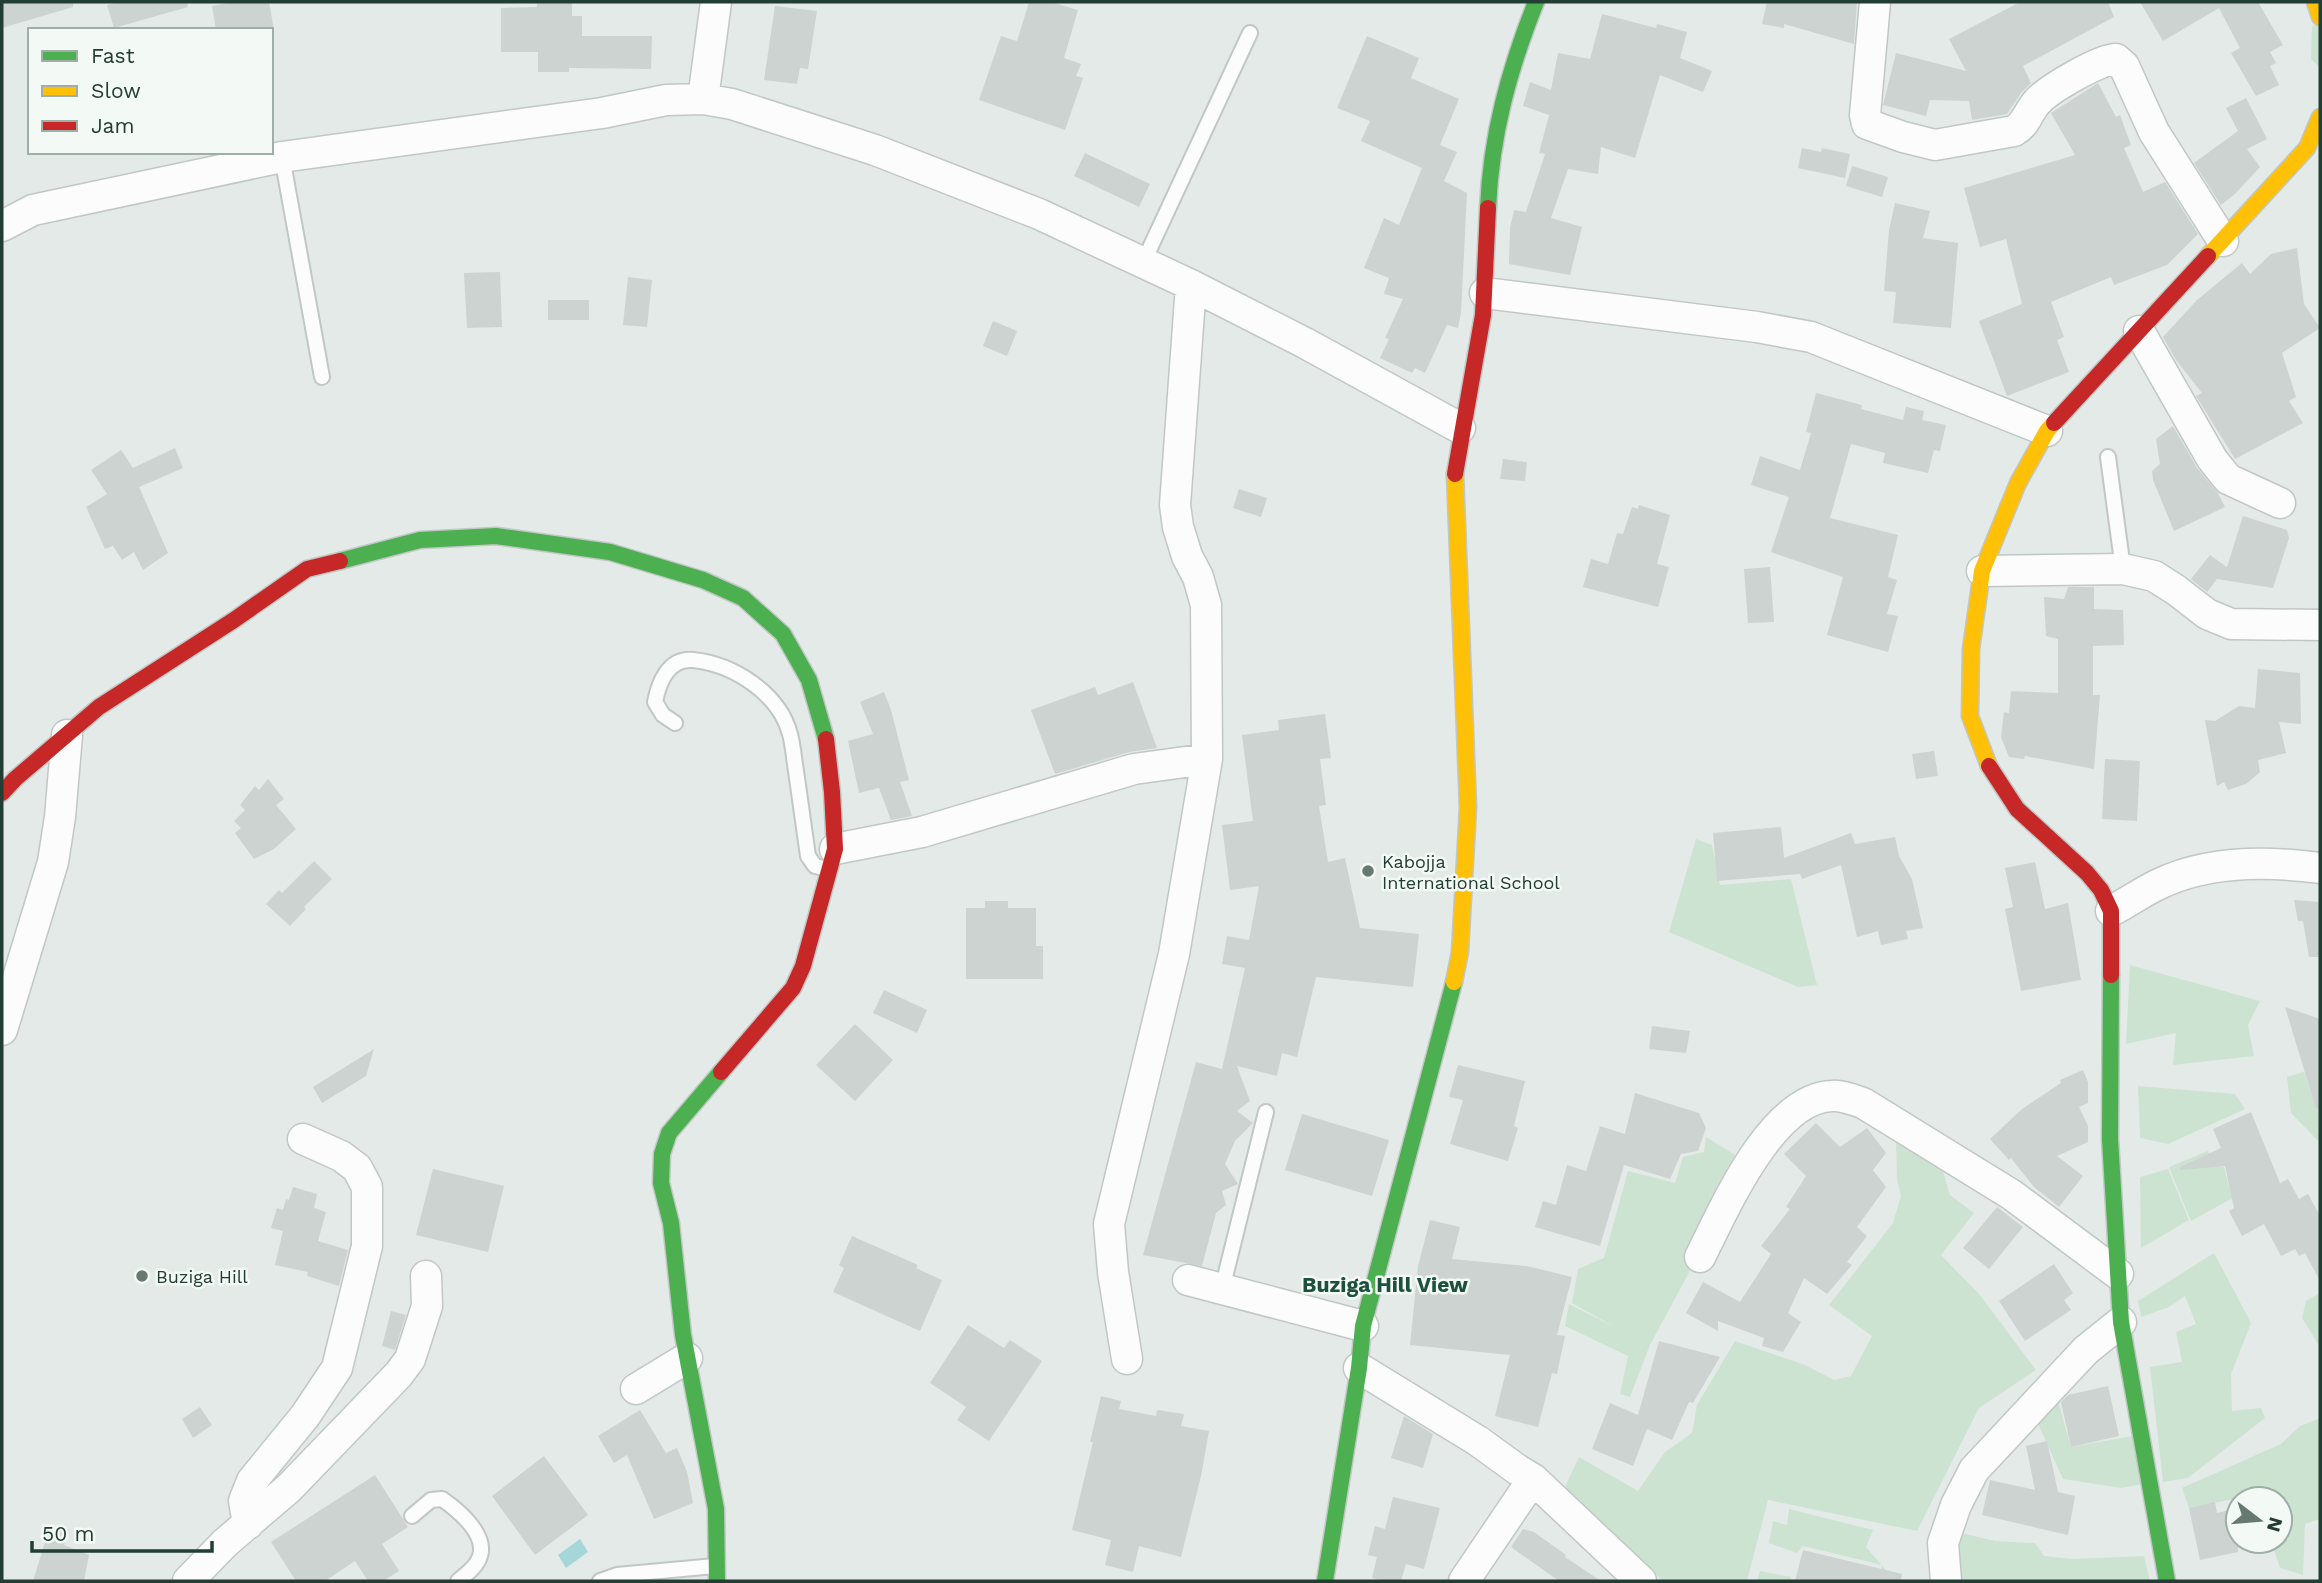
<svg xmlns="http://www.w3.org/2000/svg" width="2322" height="1583" font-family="'Work Sans',sans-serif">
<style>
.green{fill:#cde3d2}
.water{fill:#a5d6d8}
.building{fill:#cdd3d0}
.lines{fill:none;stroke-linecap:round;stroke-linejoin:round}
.lane-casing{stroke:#c1c7c4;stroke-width:18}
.street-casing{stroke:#c1c7c4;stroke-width:33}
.fast-casing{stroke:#c0c7c4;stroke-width:19}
.slow-casing{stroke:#c0c7c4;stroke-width:19}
.jam-casing{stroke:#c0c7c4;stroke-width:19}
.lane{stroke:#fbfcfb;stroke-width:14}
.street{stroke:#fbfcfb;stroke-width:30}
.fast{stroke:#4caf50;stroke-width:16}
.slow{stroke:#ffc107;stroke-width:16}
.jam{stroke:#c62828;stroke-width:16}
.poi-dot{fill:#667a72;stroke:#f3f9f5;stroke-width:2.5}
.labels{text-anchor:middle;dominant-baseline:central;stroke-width:5;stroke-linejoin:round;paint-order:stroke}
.poi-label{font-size:18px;fill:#223d33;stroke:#f3f9f5;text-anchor:start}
.quarter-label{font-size:21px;font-weight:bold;fill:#1e503f;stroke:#f3f9f5}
</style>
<rect width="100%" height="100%" fill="#e4eae7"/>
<path class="green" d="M 2320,20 L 2320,68 L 2311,59 L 2312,27 Z
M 1696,839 L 1712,845 L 1720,885 L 1791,879 L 1817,985 L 1798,987 L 1669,932 Z
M 2130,965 L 2260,1001 L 2248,1025 L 2254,1056 L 2173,1065 L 2176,1033 L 2126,1044 Z
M 2304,1072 L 2316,1107 L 2320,1106 L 2320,1141 L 2317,1140 L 2291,1113 L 2287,1077 Z
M 2138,1086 L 2235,1094 L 2245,1109 L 2168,1144 L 2140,1138 Z
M 1706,1137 L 1748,1163 L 1650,1345 L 1630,1397 L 1620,1394 L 1628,1356 L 1565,1326 L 1569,1304 L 1616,1328 L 1572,1303 L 1578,1269 L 1604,1258 L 1628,1171 L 1675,1183 L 1683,1157 L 1704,1152 Z
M 1913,1138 L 1941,1165 L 1950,1195 L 1974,1213 L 1941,1255 L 1980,1295 L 2036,1370 L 1979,1408 L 1917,1531 L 1768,1500 L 1747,1581 L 1663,1581 L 1564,1489 L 1579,1457 L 1638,1491 L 1665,1452 L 1692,1433 L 1697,1405 L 1735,1341 L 1805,1365 L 1834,1380 L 1851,1376 L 1872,1336 L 1829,1305 L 1893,1223 L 1901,1196 L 1897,1180 L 1896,1142 Z
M 2208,1151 L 2216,1166 L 2224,1167 L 2229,1187 L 2249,1189 L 2191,1221 L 2169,1167 Z
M 2168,1169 L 2189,1220 L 2141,1248 L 2140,1177 Z
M 2214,1253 L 2251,1323 L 2231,1374 L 2232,1411 L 2261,1408 L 2265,1418 L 2188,1478 L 2163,1482 L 2150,1367 L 2182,1362 L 2176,1332 L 2196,1324 L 2185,1296 L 2169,1307 L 2141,1317 L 2138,1301 Z
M 2320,1293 L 2320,1347 L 2302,1318 L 2306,1301 Z
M 2058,1401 L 2071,1447 L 2132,1436 L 2143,1484 L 2121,1488 L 2063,1479 L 2038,1424 Z
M 2320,1418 L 2320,1519 L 2305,1524 L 2303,1575 L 2280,1568 L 2271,1541 L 2280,1541 L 2280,1499 L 2255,1499 L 2254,1495 L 2189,1508 L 2182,1488 L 2281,1444 L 2300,1426 Z
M 1789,1509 L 1873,1530 L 1866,1547 L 1895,1581 L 1879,1581 L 1882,1565 L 1803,1546 L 1797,1553 L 1769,1543 L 1773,1521 L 1787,1525 Z
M 1957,1532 L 1995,1541 L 2035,1543 L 2044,1556 L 2072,1559 L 2144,1556 L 2150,1581 L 1952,1581 Z
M 1760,1571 L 1791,1577 L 1790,1581 L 1757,1581 Z"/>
<path class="water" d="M 580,1539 L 588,1552 L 566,1568 L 558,1555 Z"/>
<path class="building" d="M 2,2 L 73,2 L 73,7 L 2,28 Z
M 119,2 L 187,2 L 188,7 L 114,28 L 107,5 Z
M 234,2 L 269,2 L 274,30 L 216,30 L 212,6 Z
M 537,2 L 572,2 L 572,16 L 582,16 L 582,36 L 652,36 L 651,69 L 569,68 L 569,72 L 538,72 L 538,52 L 501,52 L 501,8 L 537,7 Z
M 1029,2 L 1051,2 L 1078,10 L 1064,58 L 1081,64 L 1076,76 L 1083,78 L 1065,130 L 979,100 L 1001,36 L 1017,41 Z
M 1767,2 L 1857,2 L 1854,44 L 1784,24 L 1784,28 L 1762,24 Z
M 2020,2 L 2108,2 L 2114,17 L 2023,66 L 2031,83 L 2021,93 L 2007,114 L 1972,120 L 1969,101 L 1930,100 L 1926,116 L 1883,105 L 1896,53 L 1966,71 L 1949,39 Z
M 2140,2 L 2258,2 L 2283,45 L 2270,52 L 2276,63 L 2270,66 L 2279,85 L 2256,96 L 2231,53 L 2240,48 L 2219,8 L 2163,41 Z
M 775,6 L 817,11 L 808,69 L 800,68 L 797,84 L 764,80 Z
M 1602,14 L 1656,28 L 1657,24 L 1687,32 L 1680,58 L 1712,71 L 1703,92 L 1660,75 L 1635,158 L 1601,147 L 1598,174 L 1568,169 L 1551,218 L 1582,227 L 1570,275 L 1509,264 L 1510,228 L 1514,210 L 1526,212 L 1545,154 L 1539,153 L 1549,115 L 1523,106 L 1530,82 L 1551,90 L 1558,53 L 1590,59 Z
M 1367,36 L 1419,58 L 1411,78 L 1459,99 L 1440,145 L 1457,152 L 1444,181 L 1467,193 L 1461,313 L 1458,328 L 1447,325 L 1425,373 L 1415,368 L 1412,373 L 1380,358 L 1389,339 L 1385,338 L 1403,299 L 1384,294 L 1389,278 L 1364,268 L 1384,218 L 1399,225 L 1422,168 L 1361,141 L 1370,121 L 1337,108 Z
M 2098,83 L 2116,117 L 2120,115 L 2131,145 L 2124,148 L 2143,192 L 2165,182 L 2198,234 L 2167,265 L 2114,285 L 2111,277 L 2051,302 L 2064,337 L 2057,340 L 2069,372 L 2007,396 L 1979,321 L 2022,304 L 2006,239 L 1980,247 L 1964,188 L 2075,155 L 2051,113 Z
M 2246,98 L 2267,139 L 2247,149 L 2260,167 L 2235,194 L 2221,205 L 2194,163 L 2238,131 L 2226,108 Z
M 1802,148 L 1821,152 L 1822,148 L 1850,154 L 1845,178 L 1798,168 Z
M 1085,153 L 1150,184 L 1139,207 L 1074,176 Z
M 1852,166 L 1888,177 L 1882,197 L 1846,186 Z
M 1895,203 L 1930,211 L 1923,238 L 1958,243 L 1951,328 L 1893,323 L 1896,292 L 1884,291 L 1889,230 Z
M 2297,248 L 2304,304 L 2320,328 L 2282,353 L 2296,397 L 2289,401 L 2303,423 L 2235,459 L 2196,396 L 2202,393 L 2176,360 L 2163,337 L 2197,300 L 2242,263 L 2250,274 L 2271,254 Z
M 500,272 L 502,327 L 467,328 L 464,273 Z
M 628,277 L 652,280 L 647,327 L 623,325 Z
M 548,300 L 589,300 L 589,320 L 548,320 Z
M 993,321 L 1017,331 L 1007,356 L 983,346 Z
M 1816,393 L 1862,405 L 1861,409 L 1903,420 L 1906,407 L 1924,411 L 1922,420 L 1946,425 L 1940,451 L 1934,450 L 1928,473 L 1883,463 L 1885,453 L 1851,444 L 1830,518 L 1898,535 L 1888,577 L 1897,580 L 1887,614 L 1898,616 L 1888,652 L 1827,635 L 1843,577 L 1771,552 L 1789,497 L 1751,485 L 1760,456 L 1800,470 L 1811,433 L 1806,432 Z
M 2173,426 L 2197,468 L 2218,493 L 2225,507 L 2174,531 L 2153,480 L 2152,471 L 2160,464 L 2156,439 Z
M 175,448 L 183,468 L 139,487 L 168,553 L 143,570 L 134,552 L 122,560 L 113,546 L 105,549 L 86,507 L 107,494 L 91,470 L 121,450 L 133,468 Z
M 1503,459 L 1527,462 L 1525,481 L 1500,479 Z
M 1239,489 L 1267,498 L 1261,517 L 1233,508 Z
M 1639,505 L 1670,515 L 1657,564 L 1669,567 L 1658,607 L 1583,587 L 1591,559 L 1608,564 L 1617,533 L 1623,534 L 1632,507 L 1638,509 Z
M 2243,516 L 2287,530 L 2289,538 L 2273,588 L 2217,579 L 2207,592 L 2191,579 L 2210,555 L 2227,567 Z
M 1770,567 L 1774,622 L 1748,623 L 1744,569 Z
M 2068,587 L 2094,587 L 2094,609 L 2123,610 L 2124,645 L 2093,646 L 2093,695 L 2100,695 L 2094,769 L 2025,756 L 2024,759 L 2009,757 L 2001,737 L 2004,712 L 2009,713 L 2011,691 L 2058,693 L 2058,639 L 2046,636 L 2044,597 L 2064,599 Z
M 2258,669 L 2300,673 L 2301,724 L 2279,722 L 2286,753 L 2258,760 L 2260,772 L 2246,784 L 2228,790 L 2224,782 L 2217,786 L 2205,720 L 2215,721 L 2239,706 L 2255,708 Z
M 1133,682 L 1157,748 L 1129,752 L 1055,774 L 1031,710 L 1095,687 L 1098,695 Z
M 884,692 L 891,710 L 909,780 L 900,782 L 912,816 L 891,820 L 879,788 L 859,793 L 848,741 L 873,734 L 860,702 Z
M 1325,714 L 1331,758 L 1320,759 L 1326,805 L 1319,806 L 1328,862 L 1345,858 L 1360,928 L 1419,934 L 1413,987 L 1316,977 L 1297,1057 L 1282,1053 L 1277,1076 L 1237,1066 L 1250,1101 L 1237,1111 L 1253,1123 L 1235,1141 L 1225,1164 L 1238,1184 L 1222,1191 L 1226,1205 L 1216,1213 L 1202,1266 L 1143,1255 L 1196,1062 L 1222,1069 L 1245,968 L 1222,964 L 1227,936 L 1249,940 L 1259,886 L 1230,890 L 1222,825 L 1253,821 L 1242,735 L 1279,730 L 1278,720 Z
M 1934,751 L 1938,776 L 1916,779 L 1912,754 Z
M 2105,759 L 2140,761 L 2137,821 L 2102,819 Z
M 268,779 L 284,799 L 276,805 L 296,829 L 274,849 L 254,859 L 235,833 L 241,828 L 234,821 L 245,810 L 240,805 L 255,786 L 259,790 Z
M 1781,827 L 1784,858 L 1851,833 L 1855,844 L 1895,837 L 1899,856 L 1912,879 L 1923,928 L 1906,931 L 1908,939 L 1881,945 L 1878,931 L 1857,937 L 1841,865 L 1802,879 L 1800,874 L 1717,881 L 1713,833 Z
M 314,861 L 332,879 L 304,907 L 306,909 L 290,926 L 266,904 L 279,890 L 282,893 Z
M 2035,862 L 2045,909 L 2068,903 L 2081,980 L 2021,991 L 2005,909 L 2013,907 L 2005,868 Z
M 2294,900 L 2320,902 L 2320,957 L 2309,957 L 2303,921 L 2298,921 Z
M 985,901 L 1008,901 L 1008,908 L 1036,908 L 1036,946 L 1043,946 L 1043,979 L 966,979 L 966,908 L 985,908 Z
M 884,990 L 927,1010 L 917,1033 L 873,1013 Z
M 2285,1007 L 2320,1019 L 2320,1108 L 2316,1109 Z
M 855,1024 L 893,1060 L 855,1101 L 816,1065 Z
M 1652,1026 L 1690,1031 L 1686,1053 L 1649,1049 Z
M 374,1049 L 366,1076 L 322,1103 L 313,1087 Z
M 1458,1065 L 1525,1081 L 1514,1126 L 1518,1128 L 1508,1161 L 1450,1144 L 1463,1100 L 1449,1097 Z
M 2083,1070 L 2088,1082 L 2088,1103 L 2079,1107 L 2088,1126 L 2088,1142 L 2057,1156 L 2083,1176 L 2059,1207 L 2034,1187 L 2011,1158 L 2009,1160 L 1990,1139 L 2022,1109 L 2061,1083 L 2060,1080 Z
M 1635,1093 L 1699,1113 L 1706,1128 L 1698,1151 L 1681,1154 L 1670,1179 L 1624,1165 L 1600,1246 L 1535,1227 L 1543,1201 L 1556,1205 L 1567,1165 L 1586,1171 L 1600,1126 L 1625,1134 Z
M 2251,1112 L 2280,1183 L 2288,1179 L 2299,1199 L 2308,1194 L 2320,1216 L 2320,1281 L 2305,1253 L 2299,1256 L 2295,1249 L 2281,1256 L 2264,1224 L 2242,1236 L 2229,1211 L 2234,1208 L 2225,1166 L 2180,1170 L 2180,1167 L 2221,1148 L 2213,1129 Z
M 1302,1114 L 1389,1140 L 1372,1196 L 1285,1170 Z
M 1816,1123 L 1840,1147 L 1867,1128 L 1886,1153 L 1873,1170 L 1886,1187 L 1857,1227 L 1867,1236 L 1847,1262 L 1852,1265 L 1827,1294 L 1804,1278 L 1788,1313 L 1801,1322 L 1783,1352 L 1762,1346 L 1764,1338 L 1718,1321 L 1718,1331 L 1686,1313 L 1703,1282 L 1740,1302 L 1771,1254 L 1761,1246 L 1790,1209 L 1786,1207 L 1806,1176 L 1784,1154 Z
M 433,1169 L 504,1186 L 488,1252 L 416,1235 Z
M 293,1187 L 317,1194 L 314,1208 L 326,1212 L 318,1241 L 348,1250 L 339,1286 L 307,1276 L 308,1272 L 275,1265 L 283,1231 L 271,1228 L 277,1208 L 283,1210 L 286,1199 L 289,1200 Z
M 1997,1207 L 2023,1227 L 1989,1269 L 1963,1248 Z
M 1430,1220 L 1460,1227 L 1452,1259 L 1527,1266 L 1572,1277 L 1557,1335 L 1565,1336 L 1557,1374 L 1552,1373 L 1538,1427 L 1495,1416 L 1510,1355 L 1410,1345 L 1418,1266 Z
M 852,1236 L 918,1265 L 916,1268 L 942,1280 L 920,1331 L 833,1292 L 844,1268 L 839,1265 Z
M 2054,1264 L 2073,1293 L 2064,1300 L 2071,1310 L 2025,1341 L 1999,1301 Z
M 391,1311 L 406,1315 L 395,1350 L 382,1346 Z
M 968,1325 L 1004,1348 L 1010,1340 L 1042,1361 L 989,1441 L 957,1420 L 966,1407 L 930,1383 Z
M 1659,1341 L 1720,1357 L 1693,1403 L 1689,1402 L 1672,1440 L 1647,1429 L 1633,1466 L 1592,1449 L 1610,1403 L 1638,1415 Z
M 2108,1386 L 2119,1436 L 2071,1447 L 2061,1402 L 2068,1395 Z
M 1101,1396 L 1121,1401 L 1119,1409 L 1156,1416 L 1157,1410 L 1184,1414 L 1181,1426 L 1209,1431 L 1201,1476 L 1181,1557 L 1139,1546 L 1133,1572 L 1105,1565 L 1111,1540 L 1072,1530 L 1093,1442 L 1090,1442 Z
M 200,1407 L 212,1425 L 193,1438 L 182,1419 Z
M 640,1410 L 666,1453 L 677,1448 L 687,1472 L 693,1503 L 654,1519 L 627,1455 L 614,1463 L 598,1436 Z
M 1404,1416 L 1433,1434 L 1423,1468 L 1391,1458 Z
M 2047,1441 L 2058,1492 L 2075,1496 L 2068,1535 L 1982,1515 L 1990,1480 L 2035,1490 L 2026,1446 Z
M 544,1456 L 588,1515 L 535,1555 L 492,1496 Z
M 375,1475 L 408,1527 L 382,1544 L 399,1571 L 383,1581 L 368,1581 L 355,1561 L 325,1581 L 296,1581 L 271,1542 Z
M 1393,1497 L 1440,1508 L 1424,1569 L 1406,1564 L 1401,1581 L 1385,1581 L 1372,1578 L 1377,1557 L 1368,1555 L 1375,1526 L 1385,1529 Z
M 2215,1502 L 2217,1513 L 2238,1508 L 2238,1552 L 2200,1560 L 2189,1508 Z
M 49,1529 L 69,1529 L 64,1545 L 89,1555 L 84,1581 L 33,1581 Z
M 1523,1529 L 1534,1532 L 1566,1555 L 1565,1557 L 1601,1581 L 1559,1581 L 1511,1547 Z
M 1803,1550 L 1902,1574 L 1901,1581 L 1795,1581 Z"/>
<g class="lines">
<g class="lane-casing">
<path id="lane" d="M 282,157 L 322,377
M 1143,263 L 1250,33
M 2108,457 L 2123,569
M 675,723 L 663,715 L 655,702 C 659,681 669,658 693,660 C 733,664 779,693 790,734 C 793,745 794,759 796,771 C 800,799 804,827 808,856 L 815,866 L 828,869
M 1222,1289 L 1266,1112
M 412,1516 L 431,1500 L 442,1499 C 458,1510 487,1534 480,1556 C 477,1567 466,1574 458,1581
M 600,1581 L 617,1575 L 715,1566"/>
</g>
<g class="street-casing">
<path id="street" d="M 1875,2 L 1865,115 L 1867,124 L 1903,137 L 1935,145 L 2014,131 C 2027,124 2028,111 2038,101 C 2049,89 2100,59 2116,59 L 2124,66 L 2154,132 L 2223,241
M 703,99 L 716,2
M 2,226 L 33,210 L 282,157 L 602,113 L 666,100 L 703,99 L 732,104 L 875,150 L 1039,214 L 1191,285 L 1305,343 L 1460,428
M 1485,293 L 1757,327 L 1811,337 L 2047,431
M 2139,331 L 2212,459 L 2228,479 L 2280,503
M 1982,571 L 2123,569 L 2154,576 L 2176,590 L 2207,614 L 2231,624 L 2320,625
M 835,849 L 922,832 L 1134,769 L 1207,759
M 2111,911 C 2127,903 2142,892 2159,884 C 2207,861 2268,861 2320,868
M 2,1030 L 53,862 L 60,817 L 67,735
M 1700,1257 C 1724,1210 1771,1098 1832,1096 C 1843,1095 1853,1100 1863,1103 L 2012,1195 L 2118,1274
M 1188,1280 L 1363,1326
M 1127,1359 L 1113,1272 L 1109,1224 L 1174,954 L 1207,759 L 1206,605 L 1198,577 L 1187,556 L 1178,527 L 1175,505 L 1191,285
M 1359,1368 L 1478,1441 L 1518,1470 L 1533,1479 L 1641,1581
M 636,1389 L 687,1358
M 248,1524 L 244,1501 L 252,1481 L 305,1416 L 337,1368 L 367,1246 L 367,1187 L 357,1168 L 341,1156 L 303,1139
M 188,1581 L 225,1543 L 289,1488 L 399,1374 L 410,1359 L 427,1306 L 426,1276
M 1464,1581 L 1533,1479
M 1946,1581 L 1943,1543 L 1956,1505 L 1974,1470 L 2086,1350 L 2121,1322"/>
</g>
<g class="fast-casing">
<path id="fast" d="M 1488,208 C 1491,135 1509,70 1536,2
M 340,561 L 420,540 L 496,536 L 610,552 L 703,580 L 743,598 L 783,634 L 809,680 L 826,739
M 2111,975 L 2110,1139 L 2121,1322 L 2167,1581
M 717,1581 L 716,1509 L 683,1335 L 671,1223 L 661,1183 L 662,1154 L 669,1133 L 721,1072
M 1325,1581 L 1359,1368 L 1363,1326 L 1454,982"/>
</g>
<g class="slow-casing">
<path id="slow" d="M 2315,2 L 2320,17
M 2208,256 L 2307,148 L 2320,117
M 1989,766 L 1970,716 L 1971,649 L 1982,571 L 2018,483 L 2047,431 L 2054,423
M 1454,982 L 1460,952 L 1468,807 L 1455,474"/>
</g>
<g class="jam-casing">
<path id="jam" d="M 2054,423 L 2208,256
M 1455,474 L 1483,315 L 1488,208
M 1989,766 L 2017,809 L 2087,873 L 2101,890 L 2111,911 L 2111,975
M 2,793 L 15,779 L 99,707 L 234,620 L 307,569 L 340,561
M 721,1072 L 793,988 L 803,966 L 835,849 L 832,792 L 826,739"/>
</g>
<use href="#lane" class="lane"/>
<use href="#street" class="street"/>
<use href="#fast" class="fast"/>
<use href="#slow" class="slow"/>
<use href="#jam" class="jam"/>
</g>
<g class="poi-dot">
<circle cx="1368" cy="871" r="7"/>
<circle cx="142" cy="1276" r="7"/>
</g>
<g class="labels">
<g class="poi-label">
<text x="1382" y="861">Kabojja<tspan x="1382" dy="21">International School</tspan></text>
<text x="156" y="1276">Buziga Hill</text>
</g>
<g class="quarter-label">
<text x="1385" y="1284">Buziga Hill View</text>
</g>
</g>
<rect width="2322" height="1583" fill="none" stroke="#223d33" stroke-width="7"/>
<rect x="28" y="28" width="245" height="126" fill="#f3f9f5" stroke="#9faea7" stroke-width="2"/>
<rect x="42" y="51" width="35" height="10" fill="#4caf50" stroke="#9faea7" stroke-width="2"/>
<text x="91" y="63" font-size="21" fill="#223d33">Fast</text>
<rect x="42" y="86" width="35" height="10" fill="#ffc107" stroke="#9faea7" stroke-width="2"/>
<text x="91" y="98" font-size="21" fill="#223d33">Slow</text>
<rect x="42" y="121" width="35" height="10" fill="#c62828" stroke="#9faea7" stroke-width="2"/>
<text x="91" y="133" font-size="21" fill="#223d33">Jam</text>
<g transform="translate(2259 1520) rotate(106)"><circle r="33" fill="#f3f9f5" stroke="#9faea7" stroke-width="2"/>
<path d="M0-5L12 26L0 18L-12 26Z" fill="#667a72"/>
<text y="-10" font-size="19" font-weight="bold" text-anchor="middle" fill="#223d33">N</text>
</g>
<path d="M32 1541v10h180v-10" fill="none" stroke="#223d33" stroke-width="3.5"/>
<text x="42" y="1541" font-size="21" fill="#223d33" stroke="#f3f9f5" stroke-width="5" paint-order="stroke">50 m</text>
</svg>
